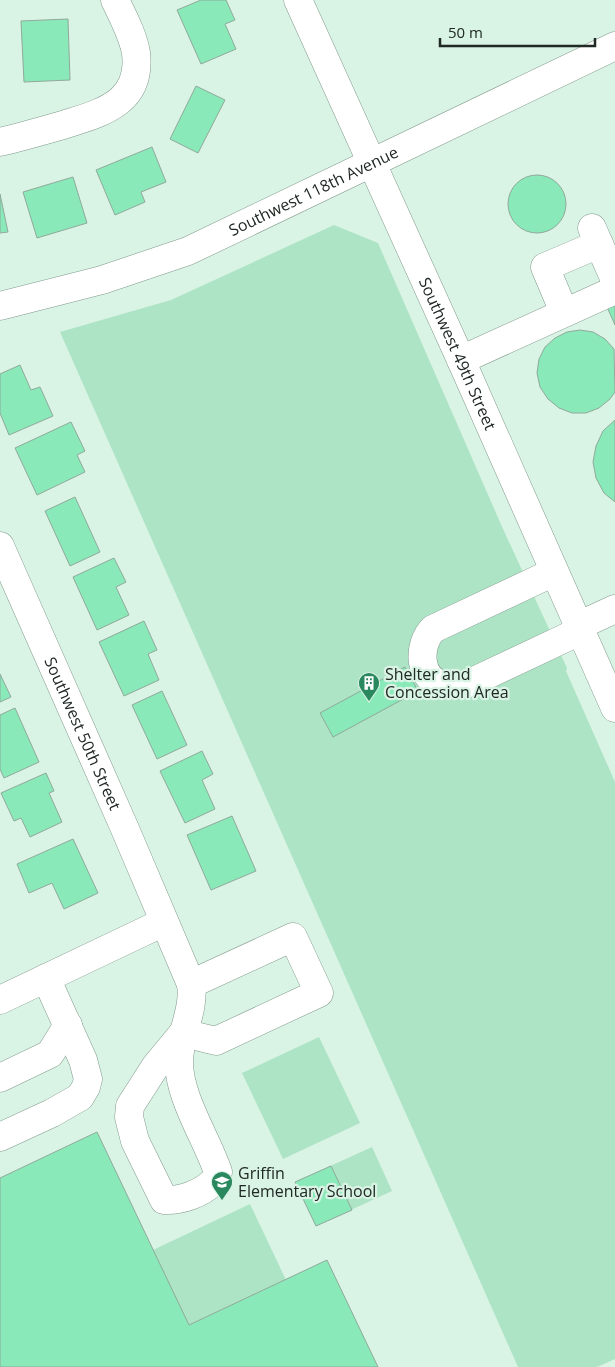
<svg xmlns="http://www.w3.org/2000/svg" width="615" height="1367" font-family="'Open Sans',sans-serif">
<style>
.green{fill:#aee4c6}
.building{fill:#89e9b9;stroke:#90a99b}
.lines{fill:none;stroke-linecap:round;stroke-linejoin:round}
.minor-casing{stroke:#829a8d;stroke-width:29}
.minor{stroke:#fff;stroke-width:28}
.labels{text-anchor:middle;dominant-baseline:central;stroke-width:4.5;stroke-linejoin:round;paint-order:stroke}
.street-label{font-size:16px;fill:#202924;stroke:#d9f3e4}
.poi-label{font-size:16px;fill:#202924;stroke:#d9f3e4;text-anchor:start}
</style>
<rect width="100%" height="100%" fill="#d9f3e4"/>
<path class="green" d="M 334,225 L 378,243 L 503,529 L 567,668 L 566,671 L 615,782 L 615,1359 L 597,1367 L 518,1367 L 60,332 L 171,300 Z
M 319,1037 L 360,1123 L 283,1159 L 242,1073 Z
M 372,1147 L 392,1191 L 316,1226 L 295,1182 Z
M 250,1204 L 286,1280 L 189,1325 L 153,1250 Z"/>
<path class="building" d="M 201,0 L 226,0 L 235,20 L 225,24 L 236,49 L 201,64 L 177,10 Z
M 68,19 L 70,80 L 24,82 L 21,21 Z
M 196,86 L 225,100 L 198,153 L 170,139 Z
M 152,147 L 166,182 L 141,192 L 145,202 L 115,215 L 96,170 Z
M508 204a29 29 0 1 1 58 0a29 29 0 1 1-58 0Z
M 73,177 L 87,223 L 37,238 L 23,192 Z
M 0,194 L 8,232 L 0,233 Z
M 615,303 L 615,325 L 607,307 Z
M 580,330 L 593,332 L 605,339 L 614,349 L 615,392 L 610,399 L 599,408 L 586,413 L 572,413 L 559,408 L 548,399 L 540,387 L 537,373 L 539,359 L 545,347 L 555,338 L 567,332 Z
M 20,365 L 31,390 L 40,387 L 53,416 L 9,435 L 0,413 L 0,374 Z
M 615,420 L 615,502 L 604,493 L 596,478 L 593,462 L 596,446 L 603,431 Z
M 71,422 L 85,451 L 77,455 L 85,472 L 37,495 L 15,448 Z
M 75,497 L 100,552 L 70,566 L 45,511 Z
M 114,558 L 126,582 L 116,587 L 129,615 L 97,630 L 73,577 Z
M 144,621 L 157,650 L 148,654 L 159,680 L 124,696 L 99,642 Z
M 405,667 L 418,691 L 333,737 L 320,713 Z
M 0,674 L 11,697 L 0,702 Z
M 162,691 L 187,745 L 157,759 L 132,705 Z
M 15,708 L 39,762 L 4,778 L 0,769 L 0,715 Z
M 202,751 L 213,774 L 202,780 L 215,809 L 185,823 L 160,771 Z
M 46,773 L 54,791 L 49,793 L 62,822 L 30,837 L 21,818 L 14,821 L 1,793 Z
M 232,816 L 256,871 L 211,890 L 187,835 Z
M 73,839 L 98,893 L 64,909 L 52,883 L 29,893 L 17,864 Z
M 97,1132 L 189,1325 L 327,1260 L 378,1367 L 0,1367 L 0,1178 Z
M 331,1166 L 352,1210 L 316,1226 L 295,1182 Z"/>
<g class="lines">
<g class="minor-casing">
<g id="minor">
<path id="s1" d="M 298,0 L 461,360 L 615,708"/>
<path d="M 0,142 C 21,137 42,131 63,125 C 100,113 142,104 136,53 C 133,35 123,17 115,0"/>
<path d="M 592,228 L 615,280"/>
<path id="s2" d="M 0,306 L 102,280 L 188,251 L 615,46"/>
<path d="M 564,312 L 545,267 L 599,244"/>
<path d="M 461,360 L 615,290"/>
<path id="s3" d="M 0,546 L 125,829 L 191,984 L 293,937 L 319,993 L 216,1041 L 183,1033"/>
<path d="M 554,572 L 433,629 C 417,645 418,682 445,685 C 454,686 464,685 472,682 L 580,631"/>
<path d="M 578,626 L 615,609"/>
<path d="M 0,1000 L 164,922"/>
<path d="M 183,1033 L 155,1067 L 130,1106 L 129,1117 L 135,1141 L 164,1200 C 180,1201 201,1194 213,1182 C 216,1180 217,1175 218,1172 C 206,1137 178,1096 179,1060 C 180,1034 195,1009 191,984"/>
<path d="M 0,1078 L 50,1054 L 68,1025"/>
<path d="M 0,1137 L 52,1113 L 80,1097 L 86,1087 L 88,1079 L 83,1060 L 46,978"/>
</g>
</g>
<use href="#minor" class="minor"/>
</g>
<defs>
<g id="building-pin" transform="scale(1.125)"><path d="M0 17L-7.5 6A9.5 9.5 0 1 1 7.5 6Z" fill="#2a885f" stroke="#d9f3e4"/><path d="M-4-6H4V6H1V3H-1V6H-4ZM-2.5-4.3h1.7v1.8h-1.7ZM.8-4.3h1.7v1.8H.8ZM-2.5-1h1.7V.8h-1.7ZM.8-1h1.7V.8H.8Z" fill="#fff"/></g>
<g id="school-pin" transform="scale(1.125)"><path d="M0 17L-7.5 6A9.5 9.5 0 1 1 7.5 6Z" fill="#2a885f" stroke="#d9f3e4"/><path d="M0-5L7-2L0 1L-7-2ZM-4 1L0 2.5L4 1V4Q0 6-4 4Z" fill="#fff"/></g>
</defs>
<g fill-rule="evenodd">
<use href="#building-pin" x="369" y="683"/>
<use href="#school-pin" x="222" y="1182"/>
</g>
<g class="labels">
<g class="street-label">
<text stroke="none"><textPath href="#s2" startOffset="335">Southwest 118th Avenue</textPath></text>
<text stroke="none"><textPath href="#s1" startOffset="388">Southwest 49th Street</textPath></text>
<text stroke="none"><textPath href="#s3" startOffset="205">Southwest 50th Street</textPath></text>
</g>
<g class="poi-label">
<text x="385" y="674">Shelter and<tspan x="385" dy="18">Concession Area</tspan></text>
<text x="238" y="1173">Griffin<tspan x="238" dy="18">Elementary School</tspan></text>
</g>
</g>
<path d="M440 38v8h155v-8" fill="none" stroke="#202924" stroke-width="2.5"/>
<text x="448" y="38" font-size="15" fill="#202924" stroke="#d9f3e4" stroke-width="4" paint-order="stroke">50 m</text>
</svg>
